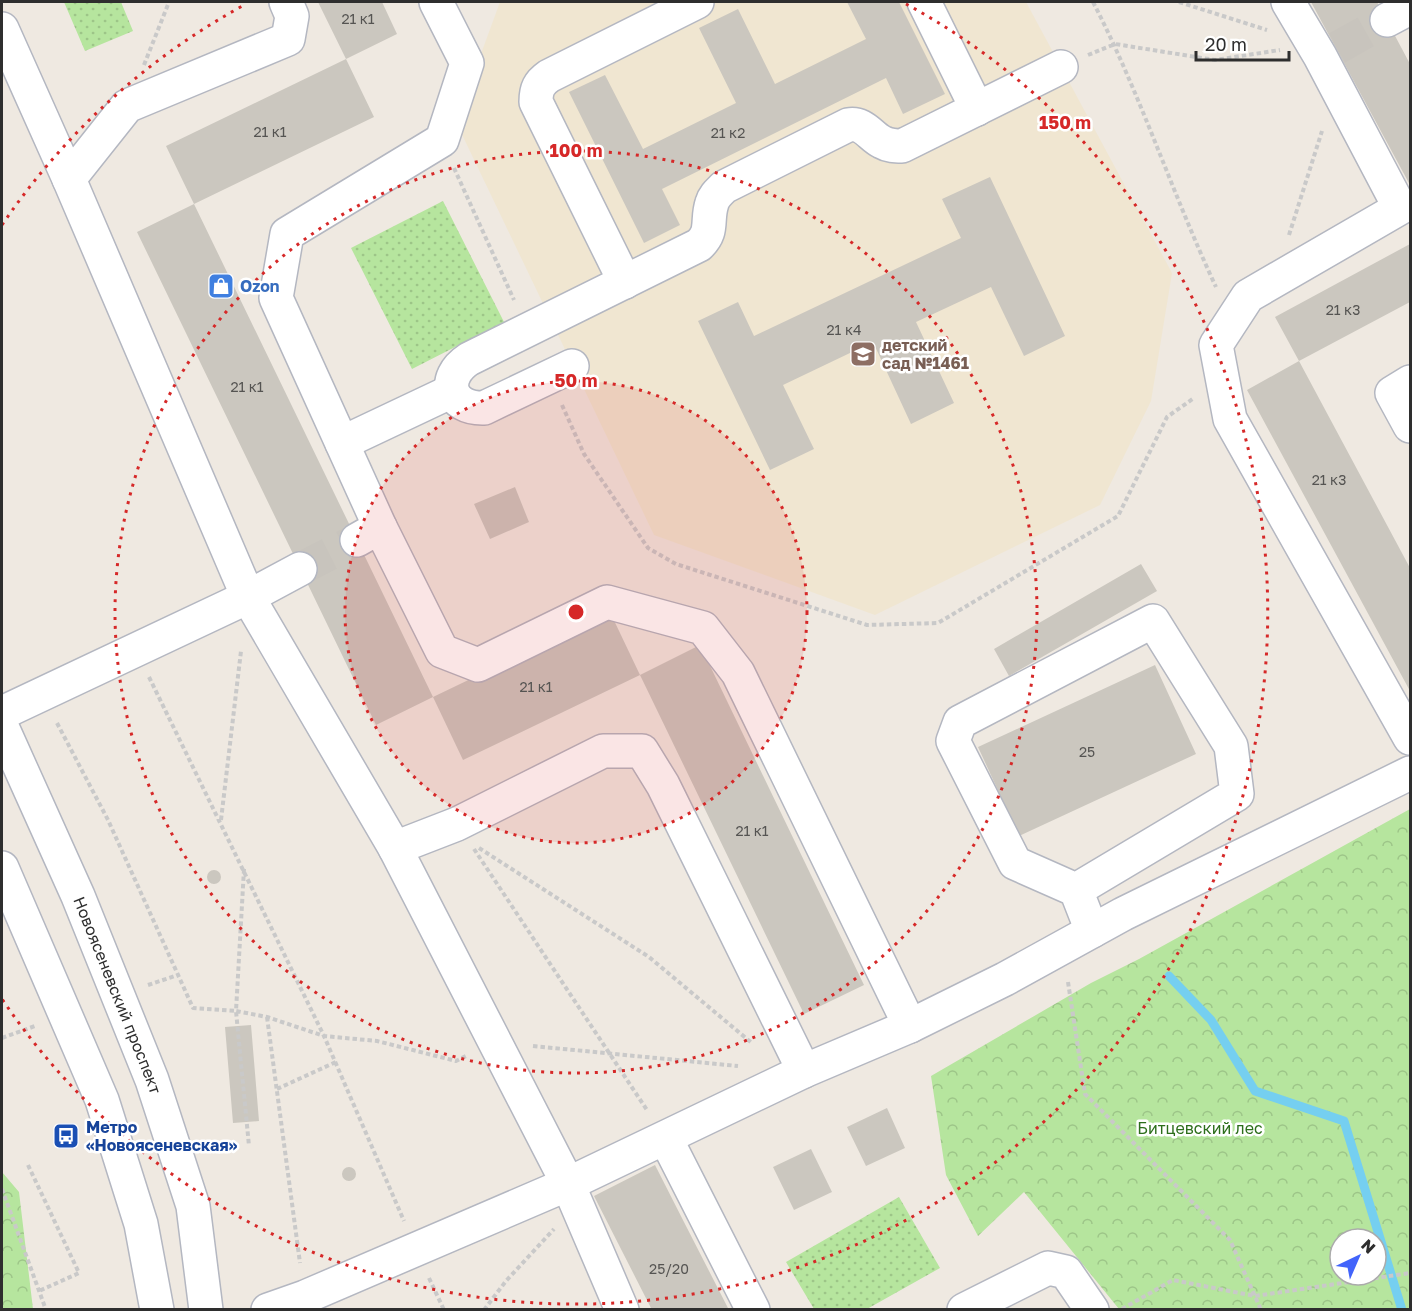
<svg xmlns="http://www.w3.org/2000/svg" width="1412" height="1311" font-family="'Golos Text',sans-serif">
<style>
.education{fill:#f0e6d1}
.green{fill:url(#green-dots)}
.forest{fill:url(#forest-crowns);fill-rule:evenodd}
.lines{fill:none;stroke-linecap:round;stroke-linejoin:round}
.stream{stroke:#75cff0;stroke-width:9}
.building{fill:#cbc7bf}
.minor-tunnel{stroke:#c8c4bd;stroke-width:33;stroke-dasharray:33 16;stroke-linecap:butt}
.minor-casing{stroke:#b4b7c1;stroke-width:36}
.path{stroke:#c9c9c9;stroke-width:4;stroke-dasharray:4.5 3;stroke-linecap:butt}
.minor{stroke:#fff;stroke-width:33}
.ring{fill:none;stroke:#d62828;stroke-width:3;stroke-dasharray:3 6}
.labels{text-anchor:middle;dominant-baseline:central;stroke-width:5;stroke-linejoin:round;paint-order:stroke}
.number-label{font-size:14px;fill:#555452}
.shop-label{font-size:16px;font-weight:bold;fill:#366cbe;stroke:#fff;text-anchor:start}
.education-label{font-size:16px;font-weight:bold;fill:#785e54;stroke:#fff;text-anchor:start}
.street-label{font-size:16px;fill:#2e2e2e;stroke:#fff}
.transit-label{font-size:16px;font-weight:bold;fill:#164399;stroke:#fff;text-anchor:start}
.park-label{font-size:16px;fill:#2c6e1b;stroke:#fff}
.centre{fill:#d62828;stroke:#fff;stroke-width:3}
.ring-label{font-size:18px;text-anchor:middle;font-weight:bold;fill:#d62828;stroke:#fff;stroke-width:5;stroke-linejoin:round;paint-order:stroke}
</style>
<defs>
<pattern id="green-dots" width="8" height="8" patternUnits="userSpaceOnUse" patternTransform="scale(1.5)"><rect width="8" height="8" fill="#b6e59e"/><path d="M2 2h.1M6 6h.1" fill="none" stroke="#9dc588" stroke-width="1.8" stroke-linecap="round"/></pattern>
<pattern id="forest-crowns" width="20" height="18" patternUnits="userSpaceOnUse" patternTransform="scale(1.5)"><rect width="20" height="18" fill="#b6e59e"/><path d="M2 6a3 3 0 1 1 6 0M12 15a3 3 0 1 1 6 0" fill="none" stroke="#9dc588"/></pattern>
</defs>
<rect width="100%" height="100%" fill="#efe9e1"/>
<path class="education" d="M 500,2 L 1026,2 L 1172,273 L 1151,401 L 1100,505 L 875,615 L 654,535 L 456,122 Z"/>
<path class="green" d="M 64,2 L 121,2 L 133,31 L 85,51 Z
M 443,201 L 504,322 L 412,369 L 351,248 Z
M 899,1197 L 940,1268 L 867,1309 L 814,1309 L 786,1262 Z"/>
<path class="forest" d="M 1410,809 L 1410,1309 L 1119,1309 L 1024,1192 L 978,1236 L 946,1175 L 931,1076 L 1091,983 L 1139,959 ZM 1340,1239 L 1376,1239 L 1376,1275 L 1340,1275 Z
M 2,1172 L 19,1192 L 33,1309 L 2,1309 Z"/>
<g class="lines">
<path class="stream" d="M 1169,976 L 1211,1020 L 1255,1091 L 1344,1121 L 1402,1310"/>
</g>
<path class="building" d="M 318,2 L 382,2 L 397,34 L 346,59 Z
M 847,2 L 899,2 L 945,94 L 903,114 L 886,78 L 662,189 L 680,225 L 644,243 L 569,92 L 605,75 L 643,149 L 736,103 L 699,28 L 738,9 L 775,84 L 866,39 Z
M 1311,2 L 1377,2 L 1410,64 L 1410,185 Z
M 346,59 L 374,117 L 194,204 L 166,146 Z
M 990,177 L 1065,336 L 1024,356 L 991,287 L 916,322 L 954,403 L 911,424 L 873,342 L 783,385 L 814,449 L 770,470 L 698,321 L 738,302 L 754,336 L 961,238 L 942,199 Z
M 194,204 L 433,697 L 376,725 L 137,232 Z
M 1410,244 L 1410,302 L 1299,361 L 1275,317 Z
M 1299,361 L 1410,568 L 1410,691 L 1247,390 Z
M 515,487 L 529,522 L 490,539 L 474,504 Z
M 1141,564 L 1157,591 L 1009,676 L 994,649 Z
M 610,612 L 640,675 L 463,760 L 433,697 Z
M 700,645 L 864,985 L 804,1014 L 640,675 Z
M 1155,665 L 1196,754 L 1019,836 L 978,747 Z
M207 877a7 7 0 1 1 14 0a7 7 0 1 1-14 0Z
M 251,1025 L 259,1121 L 233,1123 L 225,1027 Z
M 887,1108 L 905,1148 L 866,1166 L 847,1127 Z
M 811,1149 L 832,1192 L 794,1210 L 773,1167 Z
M 655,1165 L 686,1226 L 729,1310 L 652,1310 L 594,1196 Z
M342 1174a7 7 0 1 1 14 0a7 7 0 1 1-14 0Z"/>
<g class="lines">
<path class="minor-tunnel" d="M 1337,48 L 1387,20
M 300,569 L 357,540"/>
<g class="minor-casing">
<g id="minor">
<path d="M 924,2 L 977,109"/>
<path d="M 1288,2 L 1320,56 L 1400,208 L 1248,296 L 1216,345 L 1230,419 L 1410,738"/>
<path d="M 1387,20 L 1410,8"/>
<path d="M 2,29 L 69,179 L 248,597 L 395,848 L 568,1184 L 622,1310"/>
<path d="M 69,179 L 127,106 L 288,39 L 292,16 L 286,2"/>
<path d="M 625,282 L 536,102 C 536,89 539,83 549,76 L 697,2"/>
<path d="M 572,366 L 484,408 C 449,409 440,378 469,359 L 699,245 C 714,231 706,221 712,203 C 714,196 719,192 724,187 L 848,125 C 864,122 870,136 882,142 C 889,146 895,146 902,146 L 1061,67"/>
<path d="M 1410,382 L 1392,393 L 1410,426"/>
<path d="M 342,443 L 452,391"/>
<path d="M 380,527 L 276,298 L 287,234 L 442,140 L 467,63 L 436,2"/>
<path d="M 357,540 L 380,527 L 442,651 L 478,665 L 607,602 L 703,628 L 738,673 L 910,1026"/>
<path d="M 2,713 L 248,597 L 300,569"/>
<path id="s1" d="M 2,727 L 78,896 L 152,1080 L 193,1206 L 206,1310"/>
<path d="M 395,848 L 457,824 L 603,751 L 642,751 L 663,785 L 804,1071"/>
<path d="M 2,868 L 102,1100 L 141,1224 L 157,1310"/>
<path d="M 1076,890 L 1015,863 L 953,741 L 960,722 L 1153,621 L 1231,746 L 1237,794 L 1076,890 L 1092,931"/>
<path d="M 666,1139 L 753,1310"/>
<path d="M 268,1310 L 305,1297 L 568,1184 L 804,1071 L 910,1026 L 1005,979 L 1123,914 L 1410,773"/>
<path d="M 964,1310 L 1048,1268 L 1066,1272 L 1092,1310"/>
</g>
</g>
<path class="path" d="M 1093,2 C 1140,93 1172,193 1216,287
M 1179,2 L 1267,30
M 1088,55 L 1115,44 L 1215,60 L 1280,50
M 144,65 L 169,2
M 454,168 L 514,300
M 1289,235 L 1322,131
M 562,405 L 584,454 L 648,548 L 676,564 L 867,625 L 938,623 L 1118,516 L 1167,417 L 1194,398
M 149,677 L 324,1036 L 404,1221
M 57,723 L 108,820 L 193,1008 L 236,1011 L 249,1146
M 221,820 L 241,651
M 479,848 L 649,957 L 753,1044
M 474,849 L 647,1110
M 244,869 L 236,1011 L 267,1017 L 324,1036 L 377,1041 L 456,1061 L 466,1056
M 1068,982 L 1085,1094 L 1230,1240 L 1261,1310
M 148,985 L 178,975
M 267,1017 L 300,1263
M 2,1038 L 35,1026
M 533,1046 L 738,1066
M 277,1089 L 336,1062
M 28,1165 L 79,1273 L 39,1291
M 2,1189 L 46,1310
M 429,1278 L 444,1310
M 1122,1309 L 1173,1280 L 1255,1296 L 1410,1273
M 484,1310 L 506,1281 L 554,1229"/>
<use href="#minor" class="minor"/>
</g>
<circle cx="576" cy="612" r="231" fill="#d62828" fill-opacity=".12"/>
<g class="ring">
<circle cx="576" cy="612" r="231"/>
<circle cx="576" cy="612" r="461"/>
<path d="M2 225A692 692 0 0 1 246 4M906 4A692 692 0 1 1 2 999"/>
</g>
<defs>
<g id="shop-square" transform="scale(1.35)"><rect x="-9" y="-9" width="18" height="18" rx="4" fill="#3f7fe0" stroke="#fff"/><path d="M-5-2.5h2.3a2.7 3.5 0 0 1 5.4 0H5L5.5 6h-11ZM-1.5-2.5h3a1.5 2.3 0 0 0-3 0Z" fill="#fff"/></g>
<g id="school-square" transform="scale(1.35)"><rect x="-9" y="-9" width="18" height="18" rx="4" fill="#8d6e63" stroke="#fff"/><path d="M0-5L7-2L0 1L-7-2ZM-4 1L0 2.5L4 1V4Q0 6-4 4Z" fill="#fff"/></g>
<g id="bus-square" transform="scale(1.35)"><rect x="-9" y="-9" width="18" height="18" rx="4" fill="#1a4fb4" stroke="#fff"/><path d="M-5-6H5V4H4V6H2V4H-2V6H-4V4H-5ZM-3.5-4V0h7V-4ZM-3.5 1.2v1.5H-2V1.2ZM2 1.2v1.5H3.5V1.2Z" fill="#fff"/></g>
</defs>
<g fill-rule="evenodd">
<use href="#shop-square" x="221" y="286"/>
<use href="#school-square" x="863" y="354"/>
<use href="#bus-square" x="66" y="1136"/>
</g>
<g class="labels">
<g class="number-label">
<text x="358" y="18">21 к1</text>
<text x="270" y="131">21 к1</text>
<text x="728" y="132">21 к2</text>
<text x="1343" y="309">21 к3</text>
<text x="844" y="329">21 к4</text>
<text x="247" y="386">21 к1</text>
<text x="1329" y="479">21 к3</text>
<text x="536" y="686">21 к1</text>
<text x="1087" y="751">25</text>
<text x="752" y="830">21 к1</text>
<text x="669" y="1268">25/20</text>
</g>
<g class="shop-label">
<text x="240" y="286">Ozon</text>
</g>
<g class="education-label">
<text x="882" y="345">детский<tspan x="882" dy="18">сад №1461</tspan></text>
</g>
<g class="street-label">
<text stroke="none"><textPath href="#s1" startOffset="292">Новоясеневский проспект</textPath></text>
</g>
<g class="transit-label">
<text x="86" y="1127">Метро<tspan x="86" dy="18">«Новоясеневская»</tspan></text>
</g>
<g class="park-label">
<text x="1200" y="1128">Битцевский лес</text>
</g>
</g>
<circle cx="576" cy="612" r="9" class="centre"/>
<g class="ring-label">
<text x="1065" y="129">150 m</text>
<text x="576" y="157">100 m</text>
<text x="576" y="387">50 m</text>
</g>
<rect width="1412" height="1311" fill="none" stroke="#2e2e2e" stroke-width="6"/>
<g transform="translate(1358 1257) rotate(44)"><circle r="28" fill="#ffffff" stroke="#ababab" stroke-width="1.5"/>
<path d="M0-4.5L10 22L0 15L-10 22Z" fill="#4264fb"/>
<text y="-9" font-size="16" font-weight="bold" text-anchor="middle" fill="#2e2e2e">N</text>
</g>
<path d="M1196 51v9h93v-9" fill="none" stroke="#2e2e2e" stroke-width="3"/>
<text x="1205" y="51" font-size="18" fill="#2e2e2e" stroke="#ffffff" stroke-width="4.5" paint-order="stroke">20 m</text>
</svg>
